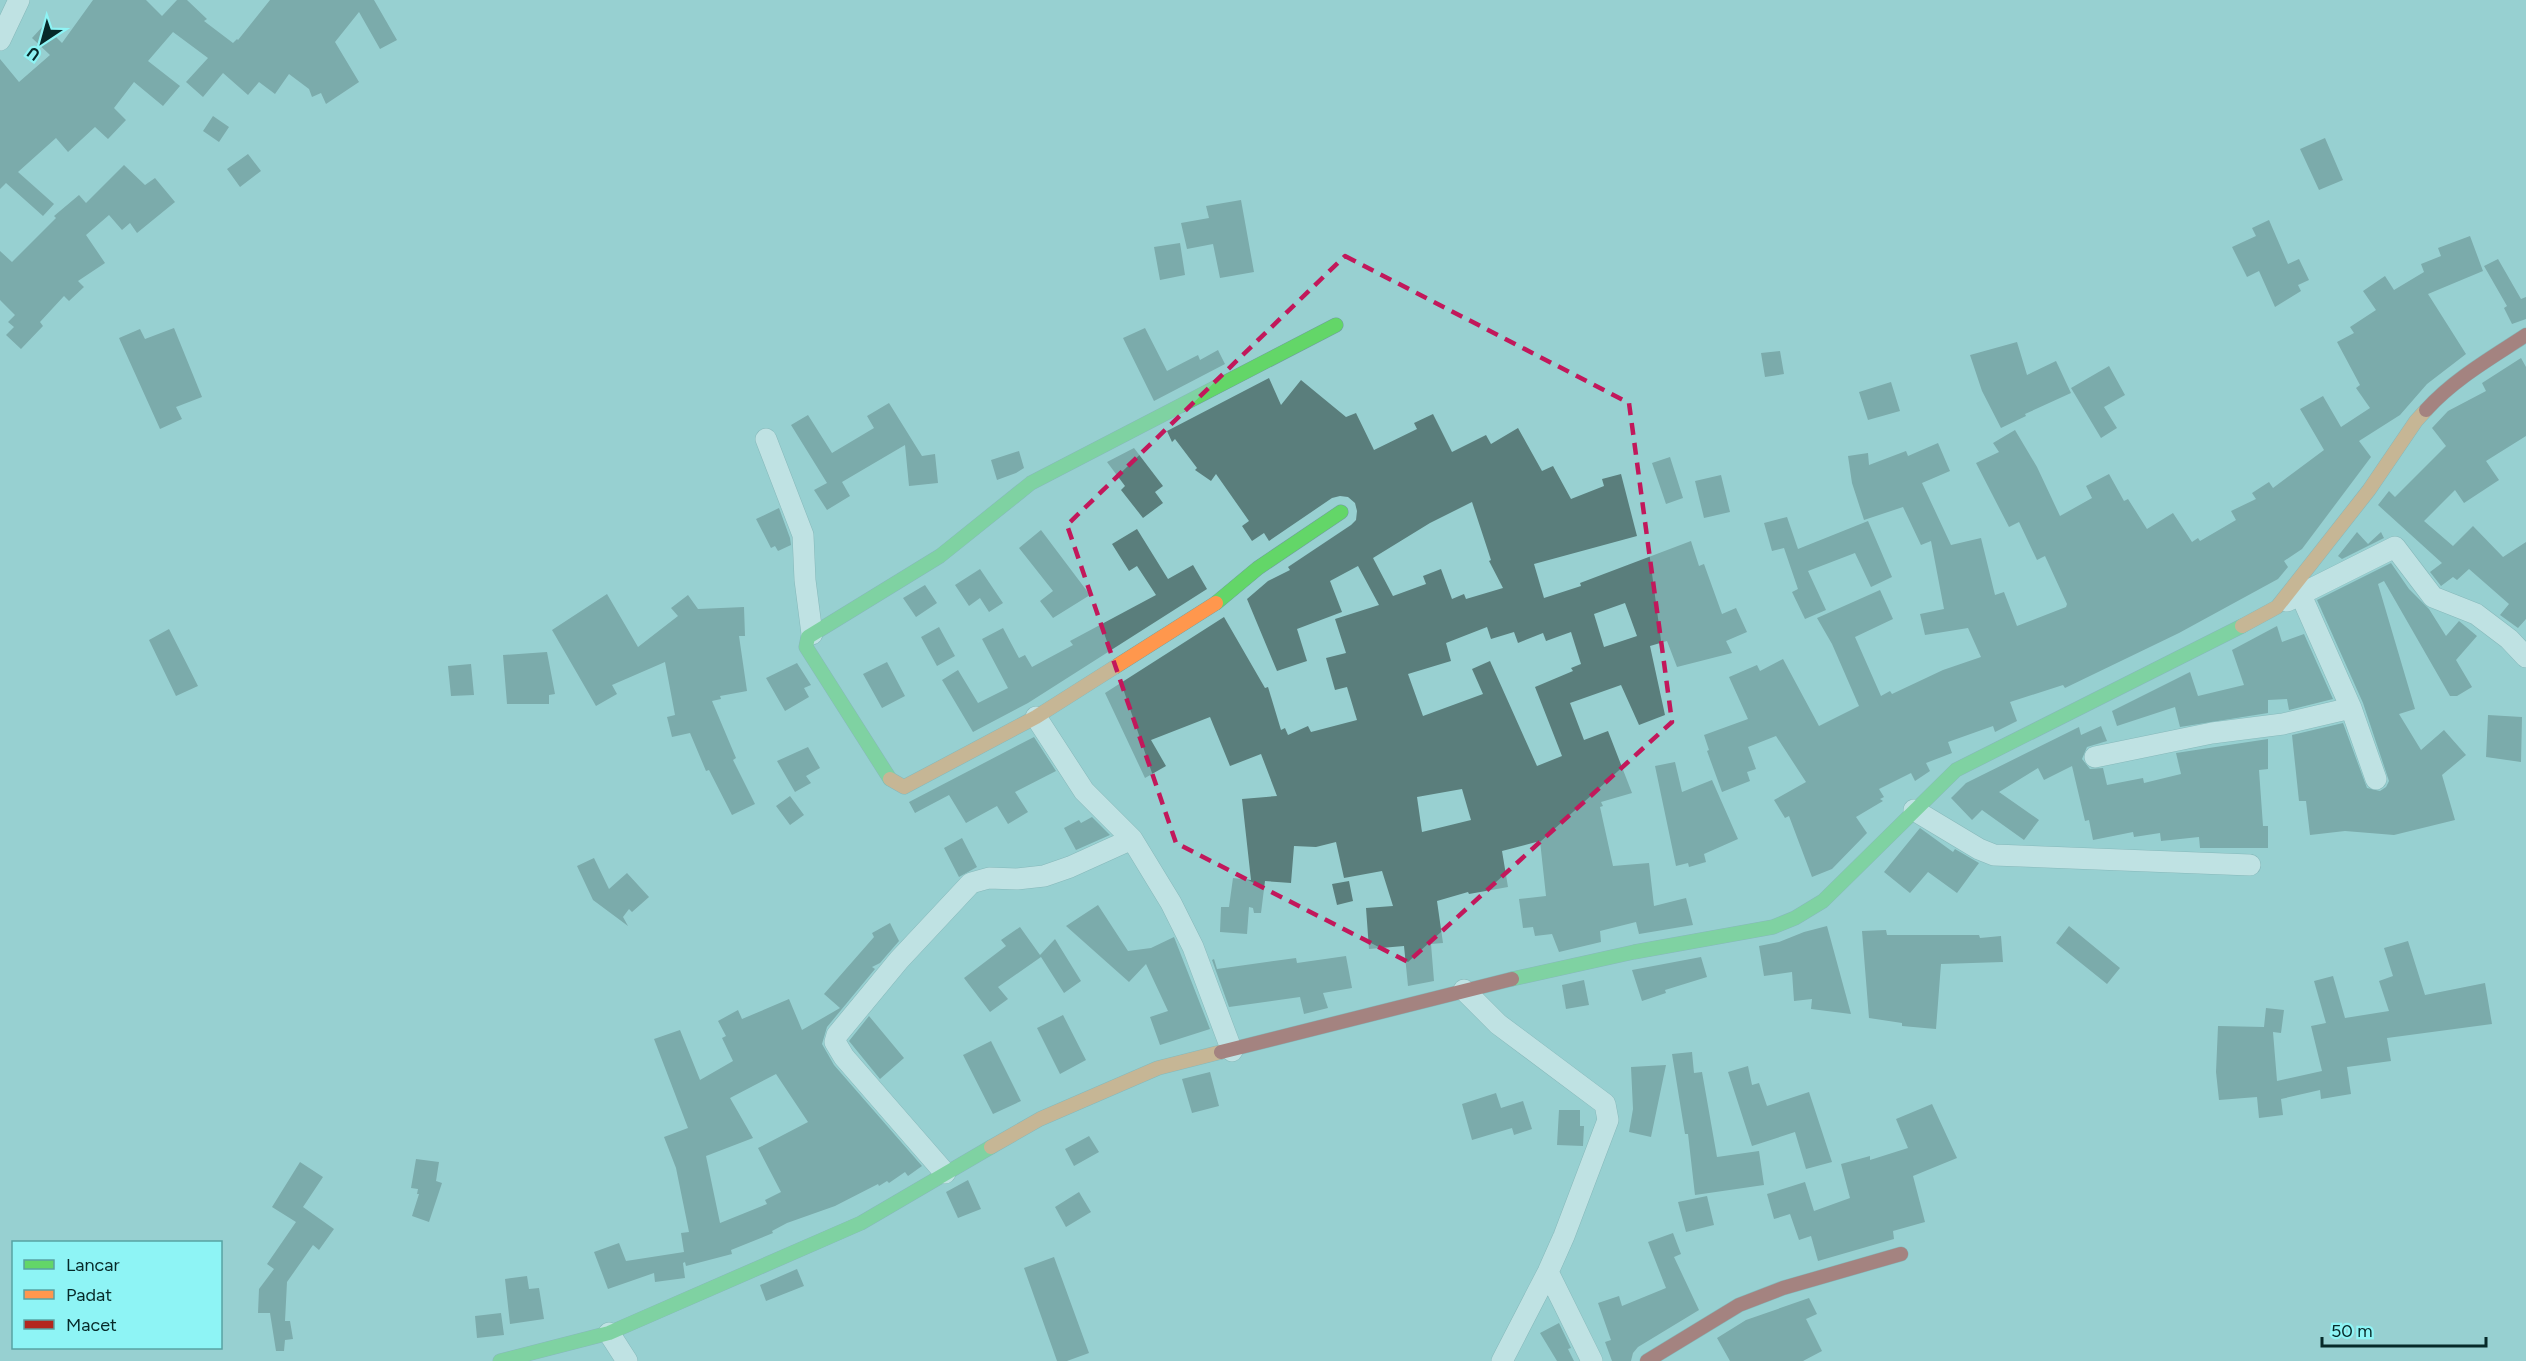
<svg xmlns="http://www.w3.org/2000/svg" width="2526" height="1361" font-family="Figtree,sans-serif">
<style>
.building{fill:#5a7e7c;fill-rule:evenodd}
.lines{fill:none;stroke-linecap:round;stroke-linejoin:round}
.street-casing{stroke:#6f9d9e;stroke-width:22}
.fast-casing{stroke:#6f9d9e;stroke-width:15}
.slow-casing{stroke:#6f9d9e;stroke-width:15}
.jam-casing{stroke:#6f9d9e;stroke-width:15}
.street{stroke:#f0f8f8;stroke-width:21}
.fast{stroke:#63d668;stroke-width:14}
.slow{stroke:#ff974d;stroke-width:14}
.jam{stroke:#b3261e;stroke-width:14}
.marked{fill:none;stroke:#c2185b;stroke-width:4.5;stroke-dasharray:12 8;stroke-linejoin:round}
</style>
<rect width="100%" height="100%" fill="#98d0d1"/>
<path class="building" d="M 93,0 L 146,0 L 162,16 L 177,0 L 187,0 L 207,19 L 204,21 L 233,43 L 237,39 L 238,40 L 270,0 L 374,0 L 397,40 L 380,49 L 359,12 L 335,42 L 359,82 L 326,104 L 321,93 L 312,97 L 309,89 L 289,74 L 275,94 L 259,82 L 248,95 L 223,73 L 203,97 L 186,82 L 208,58 L 173,32 L 148,61 L 180,86 L 163,106 L 134,82 L 114,108 L 126,120 L 108,139 L 95,127 L 68,152 L 56,138 L 18,172 L 54,204 L 43,216 L 6,183 L 0,189 L 0,59 L 19,82 L 50,55 L 32,38 L 44,25 L 62,43 Z
M 213,116 L 229,127 L 219,142 L 203,131 Z
M 2325,138 L 2343,180 L 2319,190 L 2300,149 Z
M 248,154 L 261,171 L 240,187 L 227,169 Z
M 124,165 L 145,185 L 155,178 L 175,202 L 137,233 L 130,223 L 122,230 L 109,215 L 86,235 L 105,263 L 78,281 L 84,287 L 69,301 L 64,296 L 40,322 L 43,326 L 21,349 L 6,335 L 14,327 L 8,322 L 15,315 L 0,300 L 0,251 L 12,262 L 56,218 L 54,216 L 79,195 L 86,203 Z
M 1241,200 L 1254,272 L 1220,278 L 1213,244 L 1187,249 L 1181,223 L 1209,218 L 1206,206 Z
M 2269,220 L 2288,264 L 2299,259 L 2309,280 L 2298,285 L 2301,291 L 2275,307 L 2259,271 L 2247,277 L 2232,247 L 2256,236 L 2252,228 Z
M 2470,236 L 2483,271 L 2428,294 L 2466,354 L 2427,384 L 2400,415 L 2359,441 L 2371,457 L 2302,549 L 2284,561 L 2288,567 L 2278,579 L 2179,633 L 2065,688 L 2063,685 L 2010,702 L 2017,721 L 1995,732 L 1993,726 L 1948,742 L 1952,753 L 1926,763 L 1930,771 L 1915,781 L 1911,773 L 1879,789 L 1884,797 L 1880,799 L 1883,801 L 1856,817 L 1867,833 L 1832,869 L 1812,877 L 1789,816 L 1785,818 L 1774,800 L 1806,782 L 1776,736 L 1748,747 L 1756,769 L 1747,772 L 1750,781 L 1722,792 L 1707,751 L 1709,750 L 1704,735 L 1748,719 L 1729,677 L 1757,665 L 1760,671 L 1783,659 L 1819,726 L 1859,706 L 1832,644 L 1817,618 L 1880,590 L 1893,619 L 1855,637 L 1881,696 L 1890,691 L 1892,694 L 1943,670 L 1981,657 L 1968,628 L 1925,635 L 1920,614 L 1944,609 L 1931,541 L 1921,545 L 1903,507 L 1864,520 L 1852,483 L 1848,456 L 1868,453 L 1869,465 L 1906,451 L 1908,456 L 1938,443 L 1950,471 L 1922,483 L 1951,545 L 1981,538 L 1995,595 L 2004,592 L 2017,626 L 2066,607 L 2067,604 L 2045,556 L 2037,560 L 2019,522 L 2009,527 L 1976,463 L 1999,452 L 1993,443 L 2015,430 L 2037,467 L 2060,516 L 2092,498 L 2086,486 L 2109,474 L 2124,501 L 2128,499 L 2147,529 L 2173,513 L 2192,542 L 2198,538 L 2200,541 L 2236,520 L 2231,511 L 2256,499 L 2252,493 L 2269,482 L 2273,488 L 2324,450 L 2300,409 L 2323,396 L 2341,427 L 2370,408 L 2356,388 L 2360,385 L 2337,342 L 2354,333 L 2350,327 L 2376,310 L 2363,291 L 2385,276 L 2394,290 L 2424,272 L 2421,264 L 2441,256 L 2438,248 Z
M 1180,243 L 1185,275 L 1160,280 L 1154,247 Z
M 2498,259 L 2521,299 L 2526,297 L 2526,319 L 2512,324 L 2504,308 L 2507,306 L 2484,266 Z
M 174,328 L 202,397 L 176,407 L 182,419 L 160,429 L 119,338 L 140,329 L 145,339 Z
M 1145,328 L 1167,371 L 1198,355 L 1200,360 L 1218,350 L 1225,364 L 1154,401 L 1123,338 Z
M 2017,342 L 2027,375 L 2056,361 L 2071,393 L 2025,414 L 2026,416 L 2001,428 L 1982,391 L 1970,355 Z
M 1780,351 L 1784,374 L 1765,377 L 1761,353 Z
M 2521,358 L 2526,367 L 2526,436 L 2486,461 L 2499,480 L 2464,503 L 2455,490 L 2424,521 L 2453,546 L 2473,526 L 2503,557 L 2526,542 L 2526,619 L 2518,628 L 2500,615 L 2509,604 L 2469,569 L 2457,580 L 2453,577 L 2441,586 L 2430,572 L 2442,563 L 2378,505 L 2389,491 L 2395,497 L 2446,446 L 2432,428 L 2448,411 L 2486,391 L 2482,383 Z
M 2109,366 L 2125,395 L 2104,407 L 2117,428 L 2101,438 L 2071,388 Z
M 1269,378 L 1281,405 L 1301,380 L 1346,417 L 1356,413 L 1374,450 L 1417,429 L 1414,423 L 1433,414 L 1452,452 L 1486,435 L 1491,444 L 1518,428 L 1542,471 L 1553,466 L 1571,499 L 1604,486 L 1602,479 L 1621,474 L 1637,536 L 1534,564 L 1544,598 L 1581,586 L 1580,583 L 1691,541 L 1699,566 L 1704,564 L 1722,614 L 1736,608 L 1747,632 L 1726,641 L 1732,653 L 1677,667 L 1667,641 L 1650,646 L 1665,715 L 1639,725 L 1621,685 L 1570,703 L 1584,740 L 1608,731 L 1632,793 L 1601,802 L 1603,806 L 1600,807 L 1613,866 L 1649,863 L 1654,906 L 1686,898 L 1693,925 L 1639,934 L 1636,922 L 1600,931 L 1601,942 L 1559,952 L 1552,934 L 1535,936 L 1533,927 L 1523,928 L 1519,899 L 1546,896 L 1540,841 L 1502,851 L 1508,887 L 1469,894 L 1468,892 L 1437,901 L 1443,943 L 1431,944 L 1434,981 L 1408,986 L 1404,946 L 1369,949 L 1366,908 L 1393,906 L 1382,871 L 1344,878 L 1336,842 L 1316,847 L 1294,846 L 1291,883 L 1265,881 L 1261,913 L 1254,913 L 1253,908 L 1249,907 L 1247,934 L 1220,932 L 1221,907 L 1229,907 L 1233,878 L 1251,880 L 1242,799 L 1277,796 L 1261,754 L 1230,766 L 1210,717 L 1151,740 L 1166,766 L 1145,778 L 1105,693 L 1224,617 L 1265,688 L 1268,687 L 1281,730 L 1285,728 L 1288,735 L 1308,726 L 1311,732 L 1357,720 L 1347,687 L 1335,690 L 1326,658 L 1346,653 L 1335,619 L 1379,605 L 1358,566 L 1330,581 L 1342,612 L 1297,629 L 1307,661 L 1277,671 L 1247,599 L 1268,581 L 1290,570 L 1288,567 L 1351,525 L 1356,520 L 1357,511 L 1355,503 L 1348,497 L 1340,496 L 1332,498 L 1269,541 L 1264,533 L 1252,541 L 1242,526 L 1249,521 L 1216,474 L 1211,481 L 1195,470 L 1197,468 L 1175,439 L 1172,442 L 1167,431 ZM 1472,502 L 1491,560 L 1489,561 L 1503,588 L 1466,599 L 1464,594 L 1452,599 L 1441,569 L 1423,576 L 1426,584 L 1393,596 L 1373,558 L 1430,523 ZM 1625,603 L 1637,636 L 1604,647 L 1594,614 ZM 1487,627 L 1491,639 L 1514,632 L 1518,643 L 1543,633 L 1546,641 L 1571,632 L 1581,664 L 1571,668 L 1573,671 L 1535,687 L 1562,756 L 1537,766 L 1490,661 L 1472,669 L 1483,694 L 1423,716 L 1408,674 L 1451,661 L 1446,643 ZM 1462,789 L 1471,820 L 1422,832 L 1417,797 Z
M 1891,382 L 1900,411 L 1868,420 L 1859,392 Z
M 889,403 L 922,456 L 935,454 L 938,483 L 909,486 L 905,445 L 842,482 L 850,496 L 827,510 L 814,490 L 827,483 L 791,425 L 808,415 L 832,453 L 874,428 L 867,416 Z
M 1134,448 L 1163,486 L 1155,492 L 1163,503 L 1143,518 L 1121,490 L 1125,486 L 1107,462 Z
M 1019,451 L 1024,468 L 1016,473 L 997,480 L 991,460 Z
M 1670,457 L 1683,498 L 1666,504 L 1652,463 Z
M 1721,475 L 1730,512 L 1704,518 L 1695,481 Z
M 779,508 L 790,538 L 791,545 L 778,551 L 775,546 L 771,548 L 756,519 Z
M 1787,517 L 1798,549 L 1868,521 L 1892,577 L 1871,587 L 1855,553 L 1808,571 L 1826,610 L 1805,619 L 1792,592 L 1798,589 L 1784,548 L 1772,551 L 1764,523 Z
M 1137,529 L 1168,579 L 1193,565 L 1207,589 L 1028,703 L 973,732 L 942,680 L 958,670 L 978,703 L 1008,688 L 982,639 L 1003,628 L 1019,658 L 1025,655 L 1032,667 L 1073,645 L 1070,641 L 1156,595 L 1137,566 L 1129,571 L 1112,544 Z
M 1041,530 L 1090,595 L 1053,618 L 1040,601 L 1053,591 L 1019,548 Z
M 2357,532 L 2368,544 L 2381,532 L 2384,538 L 2342,559 L 2338,556 Z
M 2391,563 L 2409,589 L 2429,609 L 2446,636 L 2459,621 L 2477,636 L 2456,660 L 2472,687 L 2457,696 L 2450,696 L 2384,581 L 2378,584 L 2415,709 L 2399,714 L 2421,750 L 2444,730 L 2466,755 L 2442,775 L 2455,820 L 2394,835 L 2345,831 L 2310,835 L 2306,801 L 2299,801 L 2292,735 L 2343,723 L 2367,788 L 2380,791 L 2386,787 L 2389,781 L 2363,703 L 2317,600 Z
M 980,569 L 1003,603 L 989,612 L 980,598 L 969,606 L 955,585 Z
M 925,585 L 937,603 L 916,617 L 903,598 Z
M 607,594 L 638,647 L 678,616 L 671,608 L 688,595 L 698,609 L 744,607 L 745,636 L 739,636 L 747,691 L 720,696 L 721,699 L 712,701 L 736,758 L 733,760 L 755,804 L 732,815 L 709,770 L 706,771 L 690,733 L 672,737 L 667,717 L 675,715 L 665,662 L 612,685 L 617,694 L 596,706 L 552,630 Z
M 2277,626 L 2282,642 L 2304,634 L 2333,699 L 2289,710 L 2287,699 L 2268,700 L 2268,713 L 2180,727 L 2175,707 L 2117,726 L 2112,711 L 2190,672 L 2198,696 L 2244,685 L 2232,650 Z
M 939,627 L 955,656 L 937,666 L 921,637 Z
M 169,629 L 198,686 L 176,696 L 149,640 Z
M 547,652 L 555,694 L 549,695 L 549,704 L 507,704 L 503,655 Z
M 887,662 L 905,696 L 882,708 L 863,674 Z
M 797,663 L 811,685 L 804,688 L 809,697 L 785,711 L 766,678 Z
M 471,664 L 474,695 L 451,696 L 448,666 Z
M 2488,715 L 2522,717 L 2521,762 L 2486,757 Z
M 2101,726 L 2107,741 L 2087,747 L 2082,759 L 2090,769 L 2103,768 L 2107,785 L 2143,778 L 2144,783 L 2181,774 L 2176,753 L 2268,739 L 2268,769 L 2259,770 L 2263,826 L 2268,826 L 2268,848 L 2200,848 L 2199,837 L 2161,841 L 2160,833 L 2134,837 L 2133,832 L 2093,840 L 2089,820 L 2085,821 L 2072,766 L 2044,780 L 2038,768 L 1999,792 L 2039,820 L 2024,840 L 1982,810 L 1972,820 L 1951,798 L 1966,783 L 2079,727 L 2081,735 Z
M 1034,737 L 1056,771 L 1015,792 L 1028,812 L 1008,824 L 997,806 L 966,823 L 949,795 L 915,813 L 909,802 Z
M 808,747 L 820,768 L 806,776 L 811,783 L 795,792 L 777,761 Z
M 1675,762 L 1682,792 L 1712,780 L 1738,839 L 1704,854 L 1706,862 L 1689,867 L 1688,863 L 1676,866 L 1655,766 Z
M 790,796 L 804,815 L 790,825 L 776,806 Z
M 1092,817 L 1110,835 L 1076,850 L 1064,828 L 1079,820 L 1081,823 Z
M 1920,828 L 1953,852 L 1955,849 L 1979,863 L 1957,893 L 1928,872 L 1910,893 L 1884,872 Z
M 962,838 L 977,867 L 959,877 L 944,848 Z
M 594,858 L 609,889 L 627,873 L 649,897 L 632,912 L 629,909 L 623,917 L 628,926 L 593,900 L 577,866 Z
M 1349,881 L 1353,901 L 1337,905 L 1332,884 Z
M 1098,905 L 1128,951 L 1151,948 L 1174,937 L 1210,1029 L 1160,1045 L 1150,1017 L 1168,1011 L 1146,964 L 1129,982 L 1066,926 Z
M 890,923 L 899,941 L 880,963 L 872,967 L 875,969 L 827,1027 L 822,1044 L 834,1065 L 922,1166 L 908,1176 L 905,1172 L 889,1183 L 887,1181 L 879,1186 L 878,1184 L 835,1206 L 787,1223 L 772,1231 L 773,1233 L 731,1250 L 732,1254 L 686,1266 L 685,1262 L 683,1263 L 685,1278 L 655,1282 L 654,1273 L 608,1289 L 594,1252 L 619,1243 L 626,1261 L 684,1252 L 681,1233 L 689,1232 L 676,1168 L 664,1137 L 688,1128 L 654,1039 L 680,1030 L 700,1080 L 733,1061 L 722,1038 L 726,1036 L 718,1021 L 738,1010 L 742,1019 L 789,999 L 802,1030 L 840,1008 L 824,994 L 874,937 L 872,933 ZM 776,1074 L 808,1122 L 758,1148 L 781,1192 L 765,1200 L 767,1204 L 720,1223 L 706,1156 L 753,1138 L 730,1098 Z
M 1827,926 L 1851,1014 L 1811,1009 L 1812,999 L 1794,1001 L 1792,972 L 1764,976 L 1759,946 L 1779,942 L 1804,932 Z
M 2069,926 L 2120,968 L 2107,984 L 2056,943 Z
M 1020,927 L 1040,955 L 1055,939 L 1081,981 L 1064,993 L 1041,957 L 998,987 L 1008,999 L 990,1012 L 964,978 L 1006,946 L 1001,940 Z
M 1886,930 L 1887,935 L 1979,935 L 1980,938 L 2001,936 L 2003,962 L 1941,964 L 1936,1029 L 1902,1026 L 1902,1023 L 1869,1018 L 1862,931 Z
M 2408,941 L 2425,995 L 2485,983 L 2492,1024 L 2387,1038 L 2391,1061 L 2347,1067 L 2351,1094 L 2321,1099 L 2320,1090 L 2281,1099 L 2283,1115 L 2259,1118 L 2257,1097 L 2219,1100 L 2216,1072 L 2218,1026 L 2264,1027 L 2266,1008 L 2284,1010 L 2281,1033 L 2273,1032 L 2277,1081 L 2322,1071 L 2311,1026 L 2326,1023 L 2314,981 L 2333,976 L 2345,1018 L 2389,1011 L 2379,981 L 2393,976 L 2384,948 Z
M 1346,956 L 1352,988 L 1323,993 L 1328,1008 L 1304,1014 L 1300,997 L 1229,1007 L 1212,960 L 1214,959 L 1217,969 L 1296,958 L 1297,963 Z
M 1701,957 L 1707,977 L 1665,990 L 1666,993 L 1642,1001 L 1632,970 Z
M 1584,980 L 1589,1005 L 1566,1009 L 1562,985 Z
M 1063,1015 L 1086,1060 L 1060,1074 L 1037,1028 Z
M 869,1016 L 904,1058 L 880,1079 L 849,1041 Z
M 991,1041 L 1021,1101 L 993,1114 L 963,1055 Z
M 1692,1052 L 1694,1073 L 1702,1072 L 1717,1157 L 1759,1151 L 1764,1185 L 1695,1195 L 1688,1134 L 1685,1134 L 1672,1054 Z
M 1666,1065 L 1651,1137 L 1629,1132 L 1633,1109 L 1631,1067 Z
M 1748,1066 L 1752,1085 L 1759,1083 L 1767,1106 L 1809,1092 L 1832,1162 L 1806,1169 L 1795,1132 L 1752,1146 L 1728,1072 Z
M 1210,1072 L 1219,1106 L 1192,1113 L 1182,1079 Z
M 1496,1093 L 1501,1108 L 1523,1101 L 1532,1129 L 1514,1135 L 1512,1128 L 1472,1140 L 1462,1104 Z
M 1932,1104 L 1957,1158 L 1913,1176 L 1925,1222 L 1893,1231 L 1894,1239 L 1818,1261 L 1811,1236 L 1799,1240 L 1790,1214 L 1774,1219 L 1767,1194 L 1805,1182 L 1814,1211 L 1850,1198 L 1841,1164 L 1870,1156 L 1870,1160 L 1908,1148 L 1896,1119 Z
M 1559,1110 L 1580,1110 L 1580,1126 L 1584,1126 L 1583,1146 L 1557,1145 Z
M 1089,1136 L 1099,1152 L 1074,1166 L 1065,1149 Z
M 416,1159 L 439,1162 L 436,1181 L 442,1183 L 429,1222 L 412,1216 L 419,1194 L 417,1194 L 418,1189 L 411,1188 Z
M 300,1162 L 323,1177 L 303,1207 L 334,1229 L 319,1250 L 313,1245 L 287,1282 L 285,1321 L 290,1321 L 293,1339 L 285,1340 L 284,1351 L 276,1351 L 270,1313 L 258,1313 L 259,1289 L 274,1269 L 267,1264 L 296,1222 L 272,1207 Z
M 968,1180 L 981,1209 L 958,1218 L 946,1192 Z
M 1079,1192 L 1091,1212 L 1066,1227 L 1055,1207 Z
M 1707,1196 L 1714,1225 L 1686,1232 L 1678,1202 Z
M 1673,1233 L 1681,1254 L 1674,1257 L 1699,1310 L 1638,1347 L 1633,1353 L 1631,1361 L 1612,1361 L 1605,1342 L 1611,1340 L 1598,1303 L 1619,1296 L 1622,1306 L 1666,1288 L 1648,1242 Z
M 1054,1257 L 1089,1353 L 1067,1361 L 1057,1361 L 1024,1268 Z
M 797,1269 L 804,1286 L 766,1301 L 760,1285 Z
M 527,1276 L 529,1289 L 539,1288 L 544,1319 L 510,1324 L 505,1279 Z
M 1809,1298 L 1817,1314 L 1806,1319 L 1822,1351 L 1803,1361 L 1730,1361 L 1717,1338 L 1746,1320 Z
M 501,1313 L 504,1335 L 477,1338 L 475,1316 Z
M 1559,1323 L 1571,1348 L 1568,1349 L 1574,1361 L 1557,1361 L 1540,1333 Z"/>
<g class="lines">
<g class="street-casing">
<path id="street" d="M 0,40 L 19,0
M 766,439 L 803,535 L 805,580 L 812,634
M 2300,593 L 2351,708 L 2376,779
M 2287,601 L 2395,547 L 2433,597 L 2476,614 L 2509,639 L 2526,657
M 1036,717 L 1084,791 L 1132,839 L 1171,903 L 1193,947 L 1232,1051
M 2095,757 L 2212,733 L 2283,724 L 2351,708
M 1914,810 L 1979,849 L 1994,855 L 2250,865
M 1464,990 L 1498,1024 L 1605,1104 L 1608,1120 L 1564,1236 L 1548,1272 L 1502,1361
M 945,1173 L 844,1057 L 835,1042 L 837,1035 L 899,960 L 971,883 L 989,878 L 1017,879 L 1044,876 L 1070,867 L 1132,839
M 1548,1272 L 1592,1361
M 609,1333 L 627,1361"/>
</g>
<g class="fast-casing">
<path id="fast" d="M 1216,603 L 1258,568 L 1341,512
M 890,779 L 806,647 L 808,637 L 940,556 L 1031,483 L 1336,325
M 1512,979 L 1634,952 L 1773,927 L 1795,918 L 1823,901 L 1956,770 L 2242,626
M 500,1361 L 609,1333 L 861,1223 L 991,1147"/>
</g>
<g class="slow-casing">
<path id="slow" d="M 2242,626 L 2277,607 L 2369,490 L 2416,421 L 2426,410
M 890,779 L 904,787 L 1036,717 L 1216,603
M 991,1147 L 1040,1119 L 1158,1068 L 1221,1052"/>
</g>
<g class="jam-casing">
<path id="jam" d="M 2426,410 C 2454,379 2491,358 2526,335
M 1221,1052 L 1512,979
M 1647,1361 L 1739,1305 L 1783,1288 L 1901,1254"/>
</g>
<use href="#street" class="street"/>
<use href="#fast" class="fast"/>
<use href="#slow" class="slow"/>
<use href="#jam" class="jam"/>
</g>
<path d="M0 0H2526V1361H0ZM 1345,256 L 1629,403 L 1672,722 L 1408,962 L 1176,843 L 1067,525 Z" fill="#98d0d1" fill-opacity=".55" fill-rule="evenodd"/>
<path class="marked" d="M 1345,256 L 1629,403 L 1672,722 L 1408,962 L 1176,843 L 1067,525 Z"/>
<rect x="12" y="1241" width="210" height="108" fill="#8ef4f5" stroke="#58a3a3" stroke-width="1.5"/>
<rect x="24" y="1260" width="30" height="9" fill="#63d668" stroke="#58a3a3" stroke-width="1.5"/>
<text x="66" y="1271" font-size="18" fill="#072929">Lancar</text>
<rect x="24" y="1290" width="30" height="9" fill="#ff974d" stroke="#58a3a3" stroke-width="1.5"/>
<text x="66" y="1301" font-size="18" fill="#072929">Padat</text>
<rect x="24" y="1320" width="30" height="9" fill="#b3261e" stroke="#58a3a3" stroke-width="1.5"/>
<text x="66" y="1331" font-size="18" fill="#072929">Macet</text>
<g transform="translate(42 42) rotate(216)" stroke="#8ef4f5" stroke-width="4.5" paint-order="stroke">
<path d="M0-4.5L10 22L0 15L-10 22Z" fill="#072929"/>
<text y="-9" font-size="16" font-weight="bold" text-anchor="middle" fill="#072929">U</text>
</g>
<path d="M2322 1337v9h164v-9" fill="none" stroke="#072929" stroke-width="3"/>
<text x="2331" y="1337" font-size="18" fill="#072929" stroke="#8ef4f5" stroke-width="4.5" paint-order="stroke">50 m</text>
</svg>
